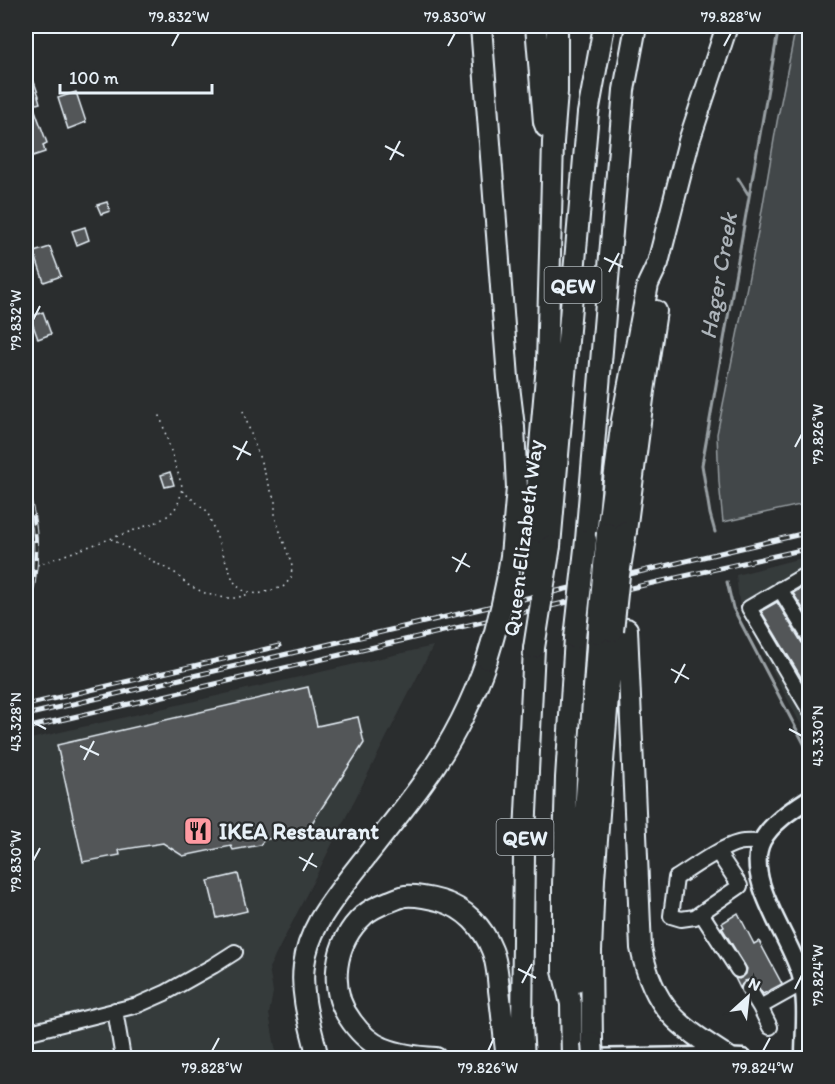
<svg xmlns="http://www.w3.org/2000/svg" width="835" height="1084" font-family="Itim,sans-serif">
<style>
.built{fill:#363a3b}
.green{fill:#424648;stroke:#959ca0;stroke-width:1.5}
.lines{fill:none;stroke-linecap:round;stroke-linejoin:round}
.stream{stroke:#989fa3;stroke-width:3}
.building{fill:#535759;stroke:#e8f1f8;stroke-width:1.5}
.minor-casing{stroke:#e8f1f8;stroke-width:18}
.major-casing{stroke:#e8f1f8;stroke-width:21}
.highway-casing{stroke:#e8f1f8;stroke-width:24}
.path{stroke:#e8f1f8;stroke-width:1.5;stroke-dasharray:1.5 4.5;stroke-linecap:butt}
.minor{stroke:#2a2d2e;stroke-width:14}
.major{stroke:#2a2d2e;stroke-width:16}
.highway{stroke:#2a2d2e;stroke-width:20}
.rail-casing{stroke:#e8f1f8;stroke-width:5}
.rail{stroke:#2a2d2e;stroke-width:3;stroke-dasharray:9;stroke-linecap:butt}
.highway-bridge-casing{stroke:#e8f1f8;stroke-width:24;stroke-linecap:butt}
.highway-bridge{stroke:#2a2d2e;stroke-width:20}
.ticks{fill:none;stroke:#e8f1f8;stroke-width:2}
.labels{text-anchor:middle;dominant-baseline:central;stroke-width:4.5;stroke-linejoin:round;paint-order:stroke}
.shield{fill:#2a2d2e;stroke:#afb6bb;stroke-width:1.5}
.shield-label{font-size:21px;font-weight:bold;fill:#e8f1f8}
.street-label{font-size:22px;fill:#e8f1f8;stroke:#2a2d2e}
.poi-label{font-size:22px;font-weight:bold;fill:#e8f1f8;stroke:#2a2d2e;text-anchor:start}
.water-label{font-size:24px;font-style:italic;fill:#acb3b9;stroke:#2a2d2e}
.neatline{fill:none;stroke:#e8f1f8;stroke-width:2}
.ticks-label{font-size:15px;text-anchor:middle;fill:#e8f1f8}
</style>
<rect width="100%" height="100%" fill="#2a2d2e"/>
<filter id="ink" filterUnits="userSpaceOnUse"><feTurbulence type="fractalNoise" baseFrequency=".0167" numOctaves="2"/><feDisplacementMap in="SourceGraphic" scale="12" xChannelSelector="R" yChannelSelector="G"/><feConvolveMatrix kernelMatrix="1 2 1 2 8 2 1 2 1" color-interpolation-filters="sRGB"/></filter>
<g filter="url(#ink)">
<path class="built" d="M 809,556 L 809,740 L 740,609 L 736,575 Z
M 433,646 L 269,968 L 273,992 L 269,1014 L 277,1058 L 26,1058 L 26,740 Z"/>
<path class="green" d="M 796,26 L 810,26 L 809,503 L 723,522 L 719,482 L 717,434 L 760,222 L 777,122 Z"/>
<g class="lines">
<path class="stream" d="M 738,178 L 748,194
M 715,532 L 710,514 L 702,465 L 779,26
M 727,582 L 733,608 L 810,755"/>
</g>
<path class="building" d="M 34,82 L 39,96 L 38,96 L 40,103 L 33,105 L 47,143 L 43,145 L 45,152 L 27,158 L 26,152 L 26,85 Z
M 76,92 L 86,122 L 68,129 L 58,98 Z
M 107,202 L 110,211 L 101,214 L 97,205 Z
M 85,227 L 89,240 L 77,245 L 72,231 Z
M 50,247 L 61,276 L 44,282 L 34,252 Z
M 43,312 L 51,334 L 38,339 L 30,317 Z
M 170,472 L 174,485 L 165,487 L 161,475 Z
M 810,583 L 810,620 L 793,593 Z
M 777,602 L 802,643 L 810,647 L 810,692 L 761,611 Z
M 308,687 L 317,726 L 358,717 L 364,743 L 308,829 L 264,840 L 260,845 L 233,850 L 231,846 L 183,856 L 163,843 L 119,850 L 120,855 L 83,862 L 57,745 Z
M 238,874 L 247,911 L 217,918 L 208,881 Z
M 738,913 L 754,944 L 759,941 L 782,984 L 763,994 L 754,981 L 749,980 L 745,981 L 740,988 L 735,978 L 739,979 L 743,977 L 746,974 L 747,969 L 722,928 L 724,927 L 722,923 Z"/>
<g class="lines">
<g class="minor-casing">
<path id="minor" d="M 810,572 L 749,608 L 810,711
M 780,589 L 810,638
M 718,853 L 740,886 L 695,917 L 681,919 L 671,916 L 676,878 C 692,868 721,847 738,843 C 746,841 754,842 762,842
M 701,913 L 738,970
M 749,989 L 760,1007 L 803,983
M 760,1007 L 770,1027
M 115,1010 L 123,1058
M 26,1033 L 138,1005 L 165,993 L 213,966 L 235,952"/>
</g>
<g class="major-casing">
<path id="major" d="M 582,1058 L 697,1056 L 743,1058
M 804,1058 C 804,1031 808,1003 801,976 C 791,938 743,880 762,841 C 771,823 793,809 810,798"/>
</g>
<g class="highway-casing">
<path id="highway" d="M 481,26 L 508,378 L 514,427 L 517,488 L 511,556
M 536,26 L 544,122 L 546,127
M 626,531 L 644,391 L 656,311
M 607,533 L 622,420 L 648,284 L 658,263 L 689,141 L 727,26
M 586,540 L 624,90 L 636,26
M 550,546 L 588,113 L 604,26
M 534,550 L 539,457 L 547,365 L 553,142 L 557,92 L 557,26
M 627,629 L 641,948 C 654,1010 678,1025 728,1057
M 574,983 L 577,967 L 580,880 L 598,633
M 592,1042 L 591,951 L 594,879 L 613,631
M 318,1058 C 311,1028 300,996 304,965 C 308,930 330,904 350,877 C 374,846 399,816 422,784 C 450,746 472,703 487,659
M 436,1058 C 418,1057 400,1055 383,1048 C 370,1043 360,1033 352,1022 C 327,990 334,942 364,915 C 371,909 380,905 388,902 C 394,900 400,897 405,896 C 418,895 430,898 441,901 C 465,908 483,927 492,950 C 497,962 498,977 499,990 C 502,1013 504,1036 507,1058
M 524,1058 L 522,1026 L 524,854 L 534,648
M 572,1058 L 571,1004 L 563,971 L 563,885 L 566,778 L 575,638"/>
</g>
<path class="path" d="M 182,491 L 207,511 L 233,580 L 237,586 L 244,591 L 258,594 L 283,587 L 291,578 L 292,566 L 275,517 L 275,502 L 243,411
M 111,539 L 175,573 L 188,585 L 207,594 L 225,598 L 236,598 L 249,594
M 26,569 L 157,522 C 175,513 180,505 182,486 L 159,413"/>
<use href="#minor" class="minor"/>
<use href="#major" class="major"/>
<use href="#highway" class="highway"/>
<g class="rail-casing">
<path id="rail" d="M 26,489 C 39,530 39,572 26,613
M 26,705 L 279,646
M 26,715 L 810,532
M 26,728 L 568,602 L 810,548"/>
</g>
<use href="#rail" class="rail"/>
<g class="highway-bridge-casing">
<path id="highway-bridge" d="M 534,585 L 534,550
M 613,631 L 619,575 L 626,531
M 598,633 L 607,533
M 575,638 L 586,540
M 534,648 L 550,546
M 487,659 C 498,624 506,592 511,556
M 592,1042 L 593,1058"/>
</g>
<use href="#highway-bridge" class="highway-bridge"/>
</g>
</g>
<path class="ticks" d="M 172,46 L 179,33M 448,46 L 455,33M 724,46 L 731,33M 385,146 L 404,156M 390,160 L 400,141M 604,258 L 623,267M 609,272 L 619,253M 33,320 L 40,306M 233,446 L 251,455M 795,447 L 802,434M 237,460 L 247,441M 452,557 L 470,567M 456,572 L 466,553M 671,669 L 689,679M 675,683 L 685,664M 33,722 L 46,729M 789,729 L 802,736M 80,746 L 99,755M 84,760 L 94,741M 299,857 L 317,867M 33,861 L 40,848M 303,871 L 313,853M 518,969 L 536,978M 522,983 L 532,964M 795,989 L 802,975M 212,1051 L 219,1038M 488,1051 L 494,1038M 763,1051 L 770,1038"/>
<defs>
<g id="restaurant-square" transform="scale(1.5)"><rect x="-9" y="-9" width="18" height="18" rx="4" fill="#ff9aa2" stroke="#2a2d2e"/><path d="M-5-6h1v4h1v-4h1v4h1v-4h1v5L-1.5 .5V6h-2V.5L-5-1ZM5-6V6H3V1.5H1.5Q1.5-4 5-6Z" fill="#111"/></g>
</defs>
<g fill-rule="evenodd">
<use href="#restaurant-square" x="198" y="831"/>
</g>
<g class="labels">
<g class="shield">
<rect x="544.5" y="267" width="57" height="36" rx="4.5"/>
<rect x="496.5" y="819" width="57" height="36" rx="4.5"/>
</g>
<g class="shield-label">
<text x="573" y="285">QEW</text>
<text x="525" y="837">QEW</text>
</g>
<g class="street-label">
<text transform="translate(523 538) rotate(-83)">Queen Elizabeth Way</text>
</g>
<g class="poi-label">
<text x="219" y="831">IKEA Restaurant</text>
</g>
<g class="water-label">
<text transform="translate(718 276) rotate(-80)">Hager Creek</text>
</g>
</g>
<rect width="835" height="1084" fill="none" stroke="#2a2d2e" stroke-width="66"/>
<g transform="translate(748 997) rotate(27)" stroke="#2a2d2e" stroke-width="4.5" paint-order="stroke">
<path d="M0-4.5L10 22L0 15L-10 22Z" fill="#e8f1f8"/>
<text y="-9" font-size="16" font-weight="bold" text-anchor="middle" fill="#e8f1f8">N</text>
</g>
<path d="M60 84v9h152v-9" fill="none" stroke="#e8f1f8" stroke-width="3"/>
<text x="69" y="84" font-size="18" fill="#e8f1f8" stroke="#2a2d2e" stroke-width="4.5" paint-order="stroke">100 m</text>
<rect x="33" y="33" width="769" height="1018" class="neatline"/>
<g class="ticks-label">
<text x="179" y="22">79.832°W</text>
<text x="455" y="22">79.830°W</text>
<text x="731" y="22">79.828°W</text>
<text transform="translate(16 320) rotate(-90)" y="5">79.832°W</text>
<text transform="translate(818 434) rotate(-90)" y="5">79.826°W</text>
<text transform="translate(16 722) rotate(-90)" y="5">43.328°N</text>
<text transform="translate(818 736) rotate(-90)" y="5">43.330°N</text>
<text transform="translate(16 861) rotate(-90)" y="5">79.830°W</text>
<text transform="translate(818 975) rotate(-90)" y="5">79.824°W</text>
<text x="212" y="1073">79.828°W</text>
<text x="488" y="1073">79.826°W</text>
<text x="763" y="1073">79.824°W</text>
</g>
</svg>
